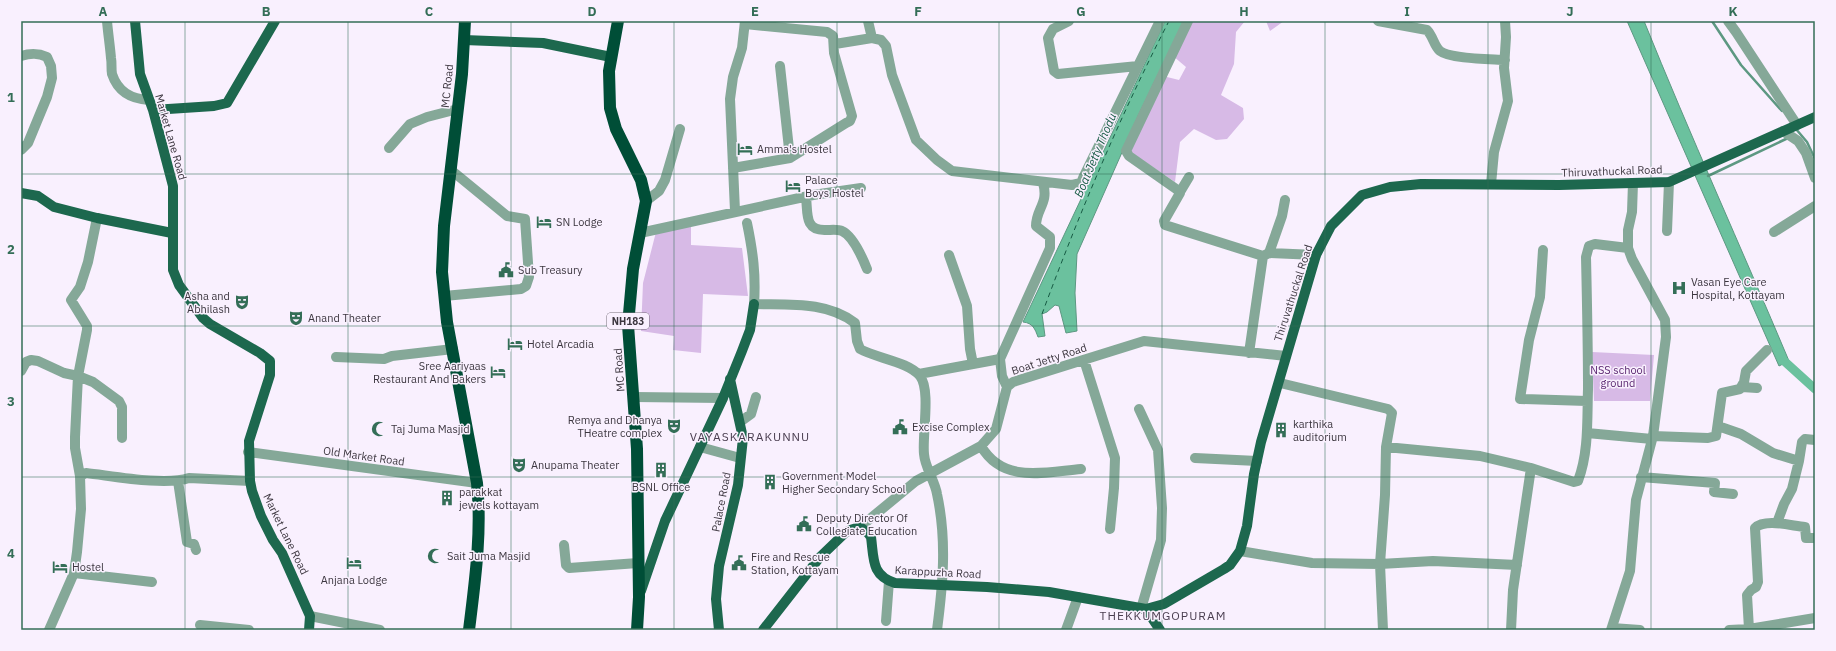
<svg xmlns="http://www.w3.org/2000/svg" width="1836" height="651" font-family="'IBM Plex Sans',sans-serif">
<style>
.green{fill:#d7bae6}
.water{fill:#6bc19e;stroke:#5d9882}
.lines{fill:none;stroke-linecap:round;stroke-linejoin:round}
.stream{stroke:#5d9882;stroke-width:2.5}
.canal{stroke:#6bc19e;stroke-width:9}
.ferry{stroke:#165a43;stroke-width:1;stroke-dasharray:5 4;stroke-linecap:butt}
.minor{stroke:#85a898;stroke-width:10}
.major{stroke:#1d684e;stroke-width:10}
.highway{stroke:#004e37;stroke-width:12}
.grid{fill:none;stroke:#346e57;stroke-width:1;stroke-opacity:0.55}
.labels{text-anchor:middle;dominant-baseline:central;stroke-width:3;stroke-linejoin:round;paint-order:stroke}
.shield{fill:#f9f0fe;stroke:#756e79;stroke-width:1}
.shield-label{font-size:10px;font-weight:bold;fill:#3d3740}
.street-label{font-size:11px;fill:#3d3740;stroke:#f9f0fe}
.poi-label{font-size:11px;fill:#3d3740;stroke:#f9f0fe;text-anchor:start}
.park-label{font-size:11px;fill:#5a2670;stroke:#f9f0fe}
.water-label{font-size:12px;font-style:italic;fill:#165a43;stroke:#f9f0fe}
.neighbourhood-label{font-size:12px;letter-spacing:1px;fill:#4a3e50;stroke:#f9f0fe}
.neatline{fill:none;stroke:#346e57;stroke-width:1.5}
.grid-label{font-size:13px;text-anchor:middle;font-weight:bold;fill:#346e57}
</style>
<rect width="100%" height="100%" fill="#f9f0fe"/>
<path class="green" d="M 1191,21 L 1245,21 L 1236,32 L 1234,64 L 1221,95 L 1243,108 L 1244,119 L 1227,139 L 1216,140 L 1194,129 L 1180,142 L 1175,182 L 1129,151 L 1163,76 L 1179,80 L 1186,67 L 1173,56 Z
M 1266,21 L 1284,21 L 1270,31 Z
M 691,225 L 691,245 L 742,248 L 748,296 L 703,294 L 701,353 L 673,350 L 674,336 L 641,331 L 643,283 L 656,232 Z
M 1592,352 L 1654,355 L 1650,401 L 1594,401 Z"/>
<path class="water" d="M 1165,21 L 1184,21 L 1139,114 L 1077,254 L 1075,293 L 1077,331 L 1066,333 L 1059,306 L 1055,305 L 1047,312 L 1042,314 L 1045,336 L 1038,337 C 1035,329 1033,323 1023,322 Z
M 1627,21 L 1644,21 C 1690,135 1741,247 1789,361 L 1779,366 Z"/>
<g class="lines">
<path class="stream" d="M 1712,21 L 1741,65 L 1782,111
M 1796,129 L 1807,142 L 1815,159
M 1708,176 L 1788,138"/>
<path class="canal" d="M 1780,353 L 1783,360 L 1815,389"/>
<path class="ferry" d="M 1042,314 C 1079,214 1120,116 1169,21"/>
<path class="minor" d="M 107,21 C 108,33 110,46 111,58 C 112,63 111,69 112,74 C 118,92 131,99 149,100
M 868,21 L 872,38 L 881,40 L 886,46 L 892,75 L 916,140 L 937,160 L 952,171 L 1072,185 L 1081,183 L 1083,178 L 1160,21
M 1069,21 L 1053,29 L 1048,38 L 1054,71 L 1058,74 L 1138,66
M 1188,21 L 1126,151 L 1129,156 L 1179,191 L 1180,193 L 1164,221 L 1165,225 L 1263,256
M 1378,21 L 1427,30 C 1433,36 1434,46 1440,51 C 1450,59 1491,59 1505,60
M 1728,21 L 1736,32 L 1797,125
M 835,44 L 872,38
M 21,56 C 31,53 38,53 47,57 L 51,66 L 52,78 L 47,97 L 28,143 L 21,150
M 780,66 L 790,158
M 1783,131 L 1798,141 L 1806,153 L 1815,178
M 389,148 L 410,124 L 427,117 L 458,109
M 733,168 L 790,158 L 846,123 L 850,121 L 852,116 L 834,53 L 833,36 L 827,32 L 745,24
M 1491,184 L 1494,152 L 1508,101 L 1504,68 L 1506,37 L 1505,21
M 1180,192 L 1189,177
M 806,197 C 808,213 804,231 826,230 C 831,230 838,229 842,231 C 853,236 863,259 867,269
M 646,201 L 659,191 L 665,180 L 680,129
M 735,211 L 730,99 L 733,77 L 742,48 L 745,21
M 747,223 C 753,252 756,275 754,304 C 788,305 827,301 855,323 L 857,341 L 860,349 C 876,358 909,362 920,376 C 931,390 922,435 924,454 C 925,468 935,481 937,494 C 947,540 943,584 937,630
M 1667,231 L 1669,182
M 1774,232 L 1815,206
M 640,233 L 813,195 L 861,188
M 1543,250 L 1540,297 L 1529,340 L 1520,399 L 1587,401
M 1269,253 L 1316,255
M 949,255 L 967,306 L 970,349 L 973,364
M 444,296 L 521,289 L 526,286 L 529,277 L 525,219 L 507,216 L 451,170
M 1249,353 L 1263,256 L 1269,253 L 1282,216 L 1285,200
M 336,357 L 384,359 L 392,356 L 453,349
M 1084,360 L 1115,458 L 1114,488 L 1110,529
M 21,371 L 26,362 L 31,360 L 38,361 L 64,373 L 78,376 L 93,382 L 119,401 L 122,407 L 122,438
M 919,374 L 1000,359
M 1280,383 L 1388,409 L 1392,413 L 1386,447 L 1385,495 L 1380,564 L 1383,630
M 1007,387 L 1002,376 L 1000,359 L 1050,248 L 1050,237 L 1036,226 C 1036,208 1049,204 1043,183
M 1742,387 L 1757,388
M 634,397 L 723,398
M 1139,409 L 1158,450 L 1162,508 L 1161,540 L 1141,609
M 740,422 L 751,414 L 756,397
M 1718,426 L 1741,434 L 1773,453 L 1799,461 L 1792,489 L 1784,504 L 1777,523
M 1587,433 L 1652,439
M 1653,436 L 1708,438 L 1716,436 L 1722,393 L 1740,389 L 1744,382 L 1746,371 L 1767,350
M 981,446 C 1003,484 1045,472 1081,469
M 700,447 L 740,458
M 1386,447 L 1480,456 L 1531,468 L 1574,482 L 1578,481 C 1589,452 1587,419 1588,389 C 1588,345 1587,301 1586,257 L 1589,246 L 1595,244 L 1628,248
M 248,452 L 477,483
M 1195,458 L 1257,461
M 1799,461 L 1802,442 L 1805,439 L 1815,440
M 80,476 L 86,473 C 113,476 165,486 189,478 L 250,481
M 1641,477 L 1715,483 L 1714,492 L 1733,494
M 178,481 L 187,542 L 194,544 L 196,550
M 860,527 L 916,481 L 981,446 L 996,429 L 1007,387 L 1013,382 L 1144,341 L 1286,356
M 564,545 L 566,565 L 569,568 L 638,563
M 1240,551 L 1312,563 L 1380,564 L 1433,561 L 1517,565
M 74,573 L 152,582
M 310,616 L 380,630
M 886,621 L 889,581
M 200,625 L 249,630
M 1612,628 L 1640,630
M 1749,629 L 1747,595 L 1751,590 L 1756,587 L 1758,582 L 1755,528 C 1765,518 1792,526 1805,527 L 1806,538 L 1815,538
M 49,630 L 74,573 L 77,552 L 81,509 L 80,476 L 75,448 L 75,437 L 78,376 L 87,330 L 87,326 L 71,300 L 80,287 L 88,262 L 97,218
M 1066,630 L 1078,597
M 1511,630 L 1513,590 L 1531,468
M 1611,630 L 1630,571 L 1636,500 L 1653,436 L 1666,337 L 1665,320 L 1632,259 L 1628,248 L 1628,230 L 1632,212 L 1633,183
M 1729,630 L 1749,629 L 1815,618"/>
<path class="major" d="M 135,21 L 140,74 L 153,110 L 173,186 L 173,270 L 179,285 L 203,318 L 210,324 L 260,353 L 270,361 L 270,375 L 249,441 L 250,481 L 252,491 L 261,516 L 273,540 L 282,553 L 310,616 L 309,630
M 464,40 L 543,43 L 611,57
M 153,110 L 214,106 L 227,103 L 275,21
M 21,193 L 38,196 L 54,207 L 97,218 L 172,233
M 641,591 L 665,521 L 723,398 L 742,351 L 750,330 L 754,304
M 1146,609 L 1160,630
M 719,630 L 716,599 L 719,566 L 738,485 L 743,438 L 730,379
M 763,630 L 820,557 L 845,533 L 850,530 L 860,527 L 868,533 L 871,537 C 874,559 871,575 895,583 L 987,587 L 1049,592 L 1146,609 L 1164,604 L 1224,569 L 1230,565 L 1240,551 L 1247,526 L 1254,474 L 1261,442 L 1316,255 L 1331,226 L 1362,195 L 1390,187 L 1421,184 L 1559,185 L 1669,182 L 1815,117"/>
<path class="highway" d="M 465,21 L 462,74 L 444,226 L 442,272 L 447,322 L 477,483 C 482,532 475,581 469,630
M 618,21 L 609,71 L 610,108 L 616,129 L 641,180 L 646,201 L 633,269 L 628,325 L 637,449 L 639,597 L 637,630"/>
</g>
<path class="grid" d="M 185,21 L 185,630M 348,21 L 348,630M 511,21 L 511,630M 674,21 L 674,630M 837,21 L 837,630M 999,21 L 999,630M 1162,21 L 1162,630M 1325,21 L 1325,630M 1488,21 L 1488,630M 1651,21 L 1651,630M 21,174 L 1815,174M 21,326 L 1815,326M 21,477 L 1815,477"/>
<defs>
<g id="hotel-bare" transform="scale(1.2)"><path d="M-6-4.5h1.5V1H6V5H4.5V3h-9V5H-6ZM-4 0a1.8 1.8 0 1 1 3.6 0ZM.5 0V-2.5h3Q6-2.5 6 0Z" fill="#346e57" stroke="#f9f0fe" stroke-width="2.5" paint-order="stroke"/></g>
<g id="civic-bare" transform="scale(1.2)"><path d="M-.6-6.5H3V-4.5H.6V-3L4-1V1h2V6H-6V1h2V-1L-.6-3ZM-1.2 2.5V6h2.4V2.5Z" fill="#346e57" stroke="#f9f0fe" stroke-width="2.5" paint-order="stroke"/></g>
<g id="hospital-bare" transform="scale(1.2)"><path d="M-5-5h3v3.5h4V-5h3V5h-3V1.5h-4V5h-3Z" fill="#346e57" stroke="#f9f0fe" stroke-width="2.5" paint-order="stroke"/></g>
<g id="theatre-bare" transform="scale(1.2)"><path d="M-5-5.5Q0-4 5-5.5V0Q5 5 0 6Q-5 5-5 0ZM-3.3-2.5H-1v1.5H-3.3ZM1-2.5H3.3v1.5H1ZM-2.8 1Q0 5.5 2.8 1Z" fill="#346e57" stroke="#f9f0fe" stroke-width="2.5" paint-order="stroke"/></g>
<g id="mosque-bare" transform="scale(1.2)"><path d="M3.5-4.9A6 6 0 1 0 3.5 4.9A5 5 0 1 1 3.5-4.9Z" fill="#346e57" stroke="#f9f0fe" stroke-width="2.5" paint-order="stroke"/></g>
<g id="building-bare" transform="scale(1.2)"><path d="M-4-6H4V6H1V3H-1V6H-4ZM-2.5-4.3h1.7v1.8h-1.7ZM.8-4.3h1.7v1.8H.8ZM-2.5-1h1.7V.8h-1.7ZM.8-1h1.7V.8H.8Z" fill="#346e57" stroke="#f9f0fe" stroke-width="2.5" paint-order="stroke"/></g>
</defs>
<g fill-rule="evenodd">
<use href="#hotel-bare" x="745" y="149"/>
<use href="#hotel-bare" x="793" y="186"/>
<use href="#hotel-bare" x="544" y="222"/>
<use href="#civic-bare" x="506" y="270"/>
<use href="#hospital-bare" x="1679" y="288"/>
<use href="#theatre-bare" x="242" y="302"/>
<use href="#theatre-bare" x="296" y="318"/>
<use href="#hotel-bare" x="515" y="344"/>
<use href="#hotel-bare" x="498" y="372"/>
<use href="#theatre-bare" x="674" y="426"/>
<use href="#civic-bare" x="900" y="427"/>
<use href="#mosque-bare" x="379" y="429"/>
<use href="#building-bare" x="1281" y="430"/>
<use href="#theatre-bare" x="519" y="465"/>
<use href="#building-bare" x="661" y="470"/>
<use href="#building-bare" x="770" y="482"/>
<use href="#building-bare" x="447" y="498"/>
<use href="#civic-bare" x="804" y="524"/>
<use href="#mosque-bare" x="435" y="556"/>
<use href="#hotel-bare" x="354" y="563"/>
<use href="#civic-bare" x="739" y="563"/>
<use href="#hotel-bare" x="60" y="567"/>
</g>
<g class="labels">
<rect class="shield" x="607" y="313" width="42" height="16" rx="3"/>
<g class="shield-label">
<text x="628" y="321">NH183</text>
</g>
<g class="street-label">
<text transform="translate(447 86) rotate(-84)">MC Road</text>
<text transform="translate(171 137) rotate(74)">Market Lane Road</text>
<text transform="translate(1612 171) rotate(-2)">Thiruvathuckal Road</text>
<text transform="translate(1293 293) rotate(-72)">Thiruvathuckal Road</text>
<text transform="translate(1049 359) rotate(-18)">Boat Jetty Road</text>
<text transform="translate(619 370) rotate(-94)">MC Road</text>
<text transform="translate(364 456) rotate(8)">Old Market Road</text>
<text transform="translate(721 502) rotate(-79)">Palace Road</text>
<text transform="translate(286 534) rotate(64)">Market Lane Road</text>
<text transform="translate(938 572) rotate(3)">Karappuzha Road</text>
</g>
<g class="poi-label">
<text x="757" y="149">Amma's Hostel</text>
<text x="805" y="180">Palace<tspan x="805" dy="13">Boys Hostel</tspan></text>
<text x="556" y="222">SN Lodge</text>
<text x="518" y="270">Sub Treasury</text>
<text x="1691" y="282">Vasan Eye Care<tspan x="1691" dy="13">Hospital, Kottayam</tspan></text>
<text x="230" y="296" text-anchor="end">Asha and<tspan x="230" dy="13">Abhilash</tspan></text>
<text x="308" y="318">Anand Theater</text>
<text x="527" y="344">Hotel Arcadia</text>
<text x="486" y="366" text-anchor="end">Sree Aariyaas<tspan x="486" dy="13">Restaurant And Bakers</tspan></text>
<text x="662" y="420" text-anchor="end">Remya and Dhanya<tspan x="662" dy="13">THeatre complex</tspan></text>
<text x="1293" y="424">karthika<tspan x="1293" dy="13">auditorium</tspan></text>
<text x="912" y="427">Excise Complex</text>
<text x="391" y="429">Taj Juma Masjid</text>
<text x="531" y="465">Anupama Theater</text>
<text x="782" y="476">Government Model<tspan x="782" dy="13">Higher Secondary School</tspan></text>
<text x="661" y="487" text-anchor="middle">BSNL Office</text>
<text x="459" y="492">parakkat<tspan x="459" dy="13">jewels kottayam</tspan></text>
<text x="816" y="518">Deputy Director Of<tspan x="816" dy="13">Collegiate Education</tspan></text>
<text x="447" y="556">Sait Juma Masjid</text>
<text x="751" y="557">Fire and Rescue<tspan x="751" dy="13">Station, Kottayam</tspan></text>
<text x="72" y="567">Hostel</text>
<text x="354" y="580" text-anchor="middle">Anjana Lodge</text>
</g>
<g class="park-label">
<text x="1618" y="370">NSS school<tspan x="1618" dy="13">ground</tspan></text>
</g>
<g class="water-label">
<text transform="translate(1095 155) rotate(-67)">Boat Jetty Thodu</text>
</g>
<g class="neighbourhood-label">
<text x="750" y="436">VAYASKARAKUNNU</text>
<text x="1163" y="615">THEKKUMGOPURAM</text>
</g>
</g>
<rect width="1836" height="651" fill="none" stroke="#f9f0fe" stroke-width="44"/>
<rect x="22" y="22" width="1792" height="607" class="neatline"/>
<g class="grid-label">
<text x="103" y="16">A</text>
<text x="266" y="16">B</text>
<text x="429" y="16">C</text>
<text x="592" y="16">D</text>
<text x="755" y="16">E</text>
<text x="918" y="16">F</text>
<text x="1081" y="16">G</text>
<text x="1244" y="16">H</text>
<text x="1407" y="16">I</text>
<text x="1570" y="16">J</text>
<text x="1733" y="16">K</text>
<text x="11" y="102">1</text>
<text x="11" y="254">2</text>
<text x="11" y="406">3</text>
<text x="11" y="558">4</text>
</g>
</svg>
